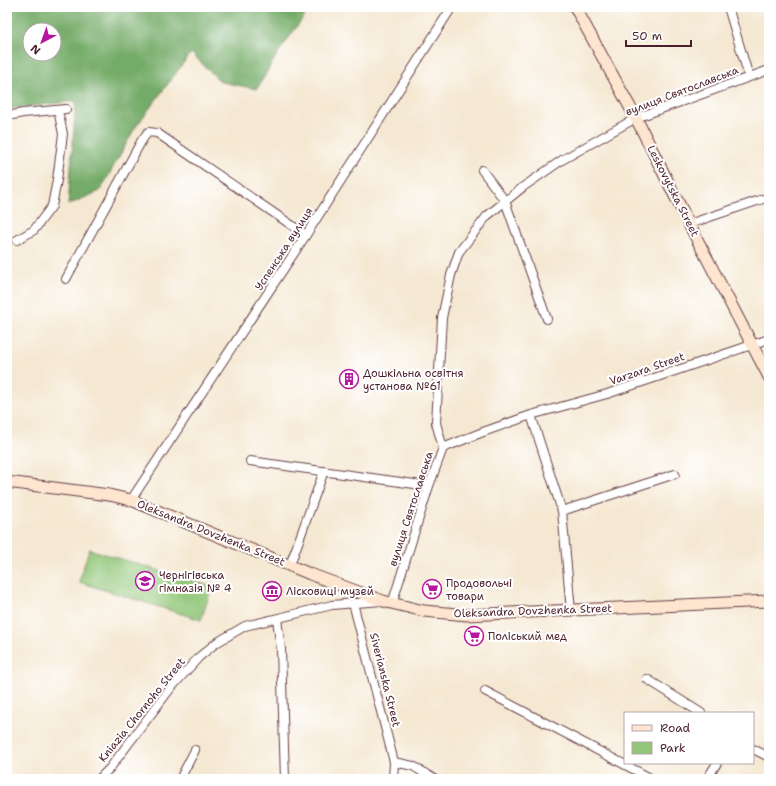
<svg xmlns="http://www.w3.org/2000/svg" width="776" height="786" font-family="'Shantell Sans',sans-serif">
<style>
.green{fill:#91c678;stroke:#6e7252}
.forest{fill:#74ab68;stroke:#5f654a;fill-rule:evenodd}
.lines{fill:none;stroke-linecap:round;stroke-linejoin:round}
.minor-casing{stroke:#643d44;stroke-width:10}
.secondary-casing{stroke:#643d44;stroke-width:13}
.minor{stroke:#fff;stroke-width:8}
.secondary{stroke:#fde5d0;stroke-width:11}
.labels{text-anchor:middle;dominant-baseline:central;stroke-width:4;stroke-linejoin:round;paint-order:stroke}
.street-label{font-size:11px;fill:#4a1f2b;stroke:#fff}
.poi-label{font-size:11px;fill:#4a1f2b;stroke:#fff;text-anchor:start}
</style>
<rect width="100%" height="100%" fill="#fff"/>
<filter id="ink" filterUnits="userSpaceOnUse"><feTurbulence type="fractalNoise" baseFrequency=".025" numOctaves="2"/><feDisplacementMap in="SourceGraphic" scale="8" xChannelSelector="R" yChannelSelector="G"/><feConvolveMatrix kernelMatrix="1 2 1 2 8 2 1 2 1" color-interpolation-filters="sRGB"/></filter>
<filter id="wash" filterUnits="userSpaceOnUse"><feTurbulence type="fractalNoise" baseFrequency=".012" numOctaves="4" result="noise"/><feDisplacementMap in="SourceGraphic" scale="16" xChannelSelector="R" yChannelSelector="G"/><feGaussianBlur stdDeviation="0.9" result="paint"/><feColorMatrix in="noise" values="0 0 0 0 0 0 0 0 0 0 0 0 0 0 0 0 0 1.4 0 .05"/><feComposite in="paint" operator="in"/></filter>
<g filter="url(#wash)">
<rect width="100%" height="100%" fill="#f5e8d2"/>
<path class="green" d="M 89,549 L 212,587 L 201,620 L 79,582 Z"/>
<path class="forest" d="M 7,7 L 311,7 L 278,53 L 257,89 L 221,82 L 191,53 L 135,128 L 100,191 L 68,205 L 76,101 L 7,109 ZM 30,30 L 54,30 L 54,54 L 30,54 Z"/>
</g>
<g filter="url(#ink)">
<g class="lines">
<g class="minor-casing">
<path id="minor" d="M 728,7 L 749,77
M 7,116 L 23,113 L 66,109
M 482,170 L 505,201 L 547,319
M 689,224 L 769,197
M 17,240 L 34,230 L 52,206 L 57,180 L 63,134 L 58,110
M 66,279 L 142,140 L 148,132 L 157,133 L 306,235
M 531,415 L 562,511 L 571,611
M 443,448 L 483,432 L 531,415 L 607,394 L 769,339
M 250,461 L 429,486
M 131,500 L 306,235 L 452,7
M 562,511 L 675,474
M 290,565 L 324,471
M 353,603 L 394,762 L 393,779
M 392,604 L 429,486 L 443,448 L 436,423 L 442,318 L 451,275 L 459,252 L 487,216 L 523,187 L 562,160 L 636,118 L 769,70
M 277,619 L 281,649 L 285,779
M 647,679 L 701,713
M 485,691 L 652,779
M 753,749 L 769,757
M 394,762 L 413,766 L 434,779
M 99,779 L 110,768 L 170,689 L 199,657 L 216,643 L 245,626 L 332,605 L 381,601
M 180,779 L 195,750
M 707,779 L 717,763"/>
</g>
<g class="secondary-casing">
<path id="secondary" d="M 575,7 L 636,118 L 689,224 L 769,377
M 7,482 L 109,495 L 131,500 L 310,574 L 383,601 L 424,611 L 467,615 L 769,601"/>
</g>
<use href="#minor" class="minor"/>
<use href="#secondary" class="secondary"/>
</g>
</g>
<defs>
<g id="building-ring" transform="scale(1)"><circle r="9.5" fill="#fff" stroke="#b5179e" stroke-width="1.5"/><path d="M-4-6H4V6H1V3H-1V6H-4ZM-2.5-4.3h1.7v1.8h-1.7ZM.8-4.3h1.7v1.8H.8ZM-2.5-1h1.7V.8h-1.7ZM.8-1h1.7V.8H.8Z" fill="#b5179e"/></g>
<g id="school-ring" transform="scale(1)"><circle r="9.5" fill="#fff" stroke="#b5179e" stroke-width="1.5"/><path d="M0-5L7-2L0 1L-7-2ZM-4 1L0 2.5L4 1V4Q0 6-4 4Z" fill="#b5179e"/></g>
<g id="supermarket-ring" transform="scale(1)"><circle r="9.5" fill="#fff" stroke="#b5179e" stroke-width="1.5"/><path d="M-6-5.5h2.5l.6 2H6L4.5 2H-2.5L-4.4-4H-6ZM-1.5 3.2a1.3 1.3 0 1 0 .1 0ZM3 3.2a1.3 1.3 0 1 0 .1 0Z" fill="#b5179e"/></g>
<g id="museum-ring" transform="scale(1)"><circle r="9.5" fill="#fff" stroke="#b5179e" stroke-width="1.5"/><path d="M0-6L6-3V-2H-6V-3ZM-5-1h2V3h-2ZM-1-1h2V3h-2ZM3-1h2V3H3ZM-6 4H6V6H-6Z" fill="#b5179e"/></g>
</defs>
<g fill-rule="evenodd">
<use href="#building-ring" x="349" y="379"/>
<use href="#school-ring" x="145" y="581"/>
<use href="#supermarket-ring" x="432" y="589"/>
<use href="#museum-ring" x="272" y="591"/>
<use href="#supermarket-ring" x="474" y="636"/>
</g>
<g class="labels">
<g class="street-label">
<text transform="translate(682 91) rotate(-21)">вулиця Святославська</text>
<text transform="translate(673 191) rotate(63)">Leskovytska Street</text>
<text transform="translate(284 249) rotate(-57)">Успенська вулиця</text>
<text transform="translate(647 369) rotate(-19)">Varzara Street</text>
<text transform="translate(411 509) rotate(-72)">вулиця Святославська</text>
<text transform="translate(211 533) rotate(22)">Oleksandra Dovzhenka Street</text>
<text transform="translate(533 611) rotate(-2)">Oleksandra Dovzhenka Street</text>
<text transform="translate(385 680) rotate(76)">Siverianska Street</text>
<text transform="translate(142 710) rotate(-51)">Kniazia Chornoho Street</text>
</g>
<g class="poi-label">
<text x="363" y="373">Дошкільна освітня<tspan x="363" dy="13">установа №61</tspan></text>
<text x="159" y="575">Чернігівська<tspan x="159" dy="13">гімназія № 4</tspan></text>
<text x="446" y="583">Продовольчі<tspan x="446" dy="13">товари</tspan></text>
<text x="286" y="591">Лісковиці музей</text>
<text x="488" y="636">Поліський мед</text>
</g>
</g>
<rect width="776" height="786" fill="none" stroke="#fff" stroke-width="24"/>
<rect x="624" y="712" width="130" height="52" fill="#ffffff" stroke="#b7a5aa"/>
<rect x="632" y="725" width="20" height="6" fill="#fde5d0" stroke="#b7a5aa"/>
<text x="660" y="732" font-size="12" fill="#4a1f2b">Road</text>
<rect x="632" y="742" width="20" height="12" fill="#91c678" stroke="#b7a5aa"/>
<text x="660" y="752" font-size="12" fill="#4a1f2b">Park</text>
<g transform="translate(42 42) rotate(221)"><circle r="19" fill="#ffffff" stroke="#b7a5aa"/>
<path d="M0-3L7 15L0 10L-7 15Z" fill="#b5179e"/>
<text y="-6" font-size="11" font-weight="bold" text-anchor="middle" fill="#4a1f2b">N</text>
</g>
<path d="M626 40v6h65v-6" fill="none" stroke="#4a1f2b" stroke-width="2"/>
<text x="632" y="40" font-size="12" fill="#4a1f2b" stroke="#ffffff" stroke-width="3" paint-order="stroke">50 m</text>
</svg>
